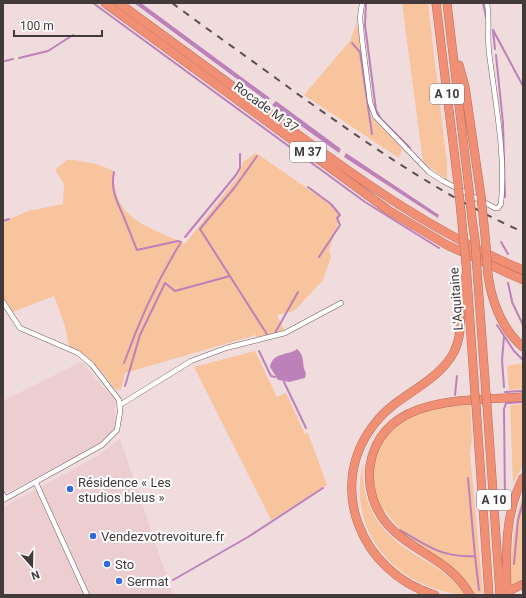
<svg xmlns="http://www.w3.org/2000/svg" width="526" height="598" font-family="Roboto,sans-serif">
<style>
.built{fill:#ecced0}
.green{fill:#f7c49e}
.water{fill:#bd81b9}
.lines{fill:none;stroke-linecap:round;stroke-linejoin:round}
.stream{stroke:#bd81b9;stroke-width:2}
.lane-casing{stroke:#6f5e5f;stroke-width:3.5}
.street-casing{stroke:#6f5e5f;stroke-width:5.5}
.highway-casing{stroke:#b37160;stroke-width:9}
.lane{stroke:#fff;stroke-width:2.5}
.street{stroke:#fff;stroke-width:4.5}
.highway{stroke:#f18f75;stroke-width:8}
.rail{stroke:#5b5152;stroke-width:2;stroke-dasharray:7 7;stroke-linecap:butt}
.highway-bridge-casing{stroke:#b37160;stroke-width:9;stroke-linecap:butt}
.highway-bridge{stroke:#f18f75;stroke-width:8}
.poi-dot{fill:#306bd9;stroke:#fff;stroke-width:1.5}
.labels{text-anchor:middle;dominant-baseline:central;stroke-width:4;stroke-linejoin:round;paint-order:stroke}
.shield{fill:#fff;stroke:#7a7475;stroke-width:1}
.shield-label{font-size:12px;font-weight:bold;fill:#41393a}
.street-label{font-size:13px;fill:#41393a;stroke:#fff}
.poi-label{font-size:13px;fill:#41393a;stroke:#fff;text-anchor:start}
</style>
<rect width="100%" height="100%" fill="#f1dcdd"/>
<path class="built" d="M 81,362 L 115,400 L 115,427 L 105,441 L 3,495 L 3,401 Z
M 120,439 L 173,595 L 3,595 L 3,507 L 96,457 Z"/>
<path class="green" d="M 402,3 L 428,3 L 447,164 L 447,180 L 423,162 Z
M 357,22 L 371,117 L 399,145 L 402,150 L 399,158 L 304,95 L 350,41 Z
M 256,153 L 330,204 L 337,212 L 339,219 L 329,251 L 331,257 L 323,280 L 296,309 L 291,312 L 277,315 L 285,333 L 259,341 L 256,335 L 125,373 L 121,390 L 115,389 C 102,371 90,356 69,346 L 65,326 L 54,296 L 10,313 L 3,302 L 3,222 L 28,211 L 63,204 L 64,184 L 55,170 L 67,160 L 75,160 L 96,164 L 112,170 L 114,172 C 112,220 150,227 185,244 L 239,175 L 243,162 Z
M 255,351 L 277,397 L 286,393 L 305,434 L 308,433 L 327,485 L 271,520 L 194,367 Z
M 523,363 L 523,389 L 509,390 L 507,366 Z
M 470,403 L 472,440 L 470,454 L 483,593 L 473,594 L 399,532 L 399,528 L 384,510 L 380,510 L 377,503 L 371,477 L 376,450 L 393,426 L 427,408 Z
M 523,404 L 523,466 L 513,483 L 510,405 Z
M 363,463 C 361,504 377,530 411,552 C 431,565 452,574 465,595 C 397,589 346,533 363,463 Z
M 523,494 L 523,578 L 511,585 C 511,554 513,525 523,494 Z"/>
<path class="water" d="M 134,3 L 141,3 L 270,98 L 267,101 Z
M 276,101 L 341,149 L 339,153 L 272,105 Z
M 346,153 L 439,215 L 438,218 L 344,157 Z
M 297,349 C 306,357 301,364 306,373 L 305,378 L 289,382 L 278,380 L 270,367 C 273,352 287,356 297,349 Z"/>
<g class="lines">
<path class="stream" d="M 93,3 L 365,202 L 439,248
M 366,3 L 365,25 L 376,110 L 381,119 L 410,148
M 483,3 L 486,17
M 493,30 L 523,86
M 493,31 L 495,49
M 352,43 L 360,52 L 372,134
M 496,55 L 503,123 L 505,197
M 19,58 L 48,51 L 73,35
M 5,61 L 13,59
M 257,156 L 235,187 L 200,229 L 268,336
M 114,172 C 110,191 118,203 125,220 C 129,230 133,240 137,250 L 178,241 L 181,242 C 157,281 139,321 124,363
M 308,187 L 331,204 L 340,215 L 337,218 L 340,225 L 319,257
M 3,221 L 9,219
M 185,237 L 236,175 L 240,168 L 240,154
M 501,242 L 508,254
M 508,283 L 512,301
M 512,302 L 523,325
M 497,325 L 514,351 L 523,360
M 275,333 L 298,292
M 259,351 L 271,376 L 275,377
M 284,382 L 306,428
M 125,386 L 140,335 L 165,283 L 175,291 L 230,276
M 504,387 L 502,360 L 504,337
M 505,392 L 523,391
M 455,395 L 457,376
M 505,503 L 504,409 L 506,403 L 523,402
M 400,530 C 427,546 443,558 475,556 L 468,478
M 475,556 L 479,590
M 514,564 L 518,520 L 523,502
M 173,580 L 248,537 L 323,488"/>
<g class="lane-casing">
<path id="lane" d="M 3,493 L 6,498"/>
</g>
<g class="street-casing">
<path id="street" d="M 362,3 L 360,18 L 362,39 L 370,102 L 375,116 L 429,172 L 443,181 L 495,208 L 498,208 L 501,204 C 506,153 495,102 489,52 C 487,35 490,19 487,3
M 3,302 L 20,328 L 78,353 L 92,365 L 119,400 L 120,412 L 117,430 L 102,445 L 3,500
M 120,405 L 191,361 L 226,348 L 285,333 L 341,303
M 36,483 L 87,595"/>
</g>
<g class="highway-casing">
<path id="highway" d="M 105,3 L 388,210 L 447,245 L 523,280
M 119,3 C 174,43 230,84 285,125 C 361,181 436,234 523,270
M 436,3 L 458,184
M 447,3 L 469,190
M 459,65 L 465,87 L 481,196
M 461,212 L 463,234
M 472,219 L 475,240
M 484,225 L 486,246
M 466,263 L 475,395
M 477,269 L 486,394
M 488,275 C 492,303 502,329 523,347
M 476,405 L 489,595
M 487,405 L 500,595
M 511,590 L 523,584
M 435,595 C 361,573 324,485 376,422 C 398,394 437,384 454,352 C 463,333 460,315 461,295 C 461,289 465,281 466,275
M 470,595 C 450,559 413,553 388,525 C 374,509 367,487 370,466 C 381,394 468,401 523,397
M 507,595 C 506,554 504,515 523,478"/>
</g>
<use href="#lane" class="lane"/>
<use href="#street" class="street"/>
<use href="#highway" class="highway"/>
<path class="rail" d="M 172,3 C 214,34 257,64 299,95 C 371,146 442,196 523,232"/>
<g class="highway-bridge-casing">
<path id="highway-bridge" d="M 458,184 L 461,212
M 469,190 L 472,219
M 481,196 L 484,225
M 463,234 L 466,263
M 475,240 L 477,269
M 486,246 L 488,275
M 486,394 L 487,405
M 475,395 L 476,405"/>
</g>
<use href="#highway-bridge" class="highway-bridge"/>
</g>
<g class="poi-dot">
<circle cx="70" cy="489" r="4"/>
<circle cx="93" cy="536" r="4"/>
<circle cx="107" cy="564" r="4"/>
<circle cx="119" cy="581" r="4"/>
</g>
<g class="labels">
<g class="shield">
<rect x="430" y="84" width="34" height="20" rx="3"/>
<rect x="290" y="142" width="36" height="20" rx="3"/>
<rect x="477" y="490" width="34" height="20" rx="3"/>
</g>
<g class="shield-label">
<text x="447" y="94">A 10</text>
<text x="308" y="152">M 37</text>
<text x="494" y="500">A 10</text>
</g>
<g class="street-label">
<text transform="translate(266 107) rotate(36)">Rocade M 37</text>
<text transform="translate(456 299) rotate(-94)">L'Aquitaine</text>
</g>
<g class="poi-label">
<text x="78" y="482">Résidence « Les<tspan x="78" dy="15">studios bleus »</tspan></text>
<text x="101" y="536">Vendezvotrevoiture.fr</text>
<text x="115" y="564">Sto</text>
<text x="127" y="581">Sermat</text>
</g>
</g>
<rect width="526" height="598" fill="none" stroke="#41393a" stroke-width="8"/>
<g transform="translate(32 566) rotate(160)" stroke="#ffffff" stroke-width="3" paint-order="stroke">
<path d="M0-3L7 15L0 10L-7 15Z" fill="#41393a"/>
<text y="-6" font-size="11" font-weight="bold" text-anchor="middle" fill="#41393a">N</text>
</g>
<path d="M14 30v6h88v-6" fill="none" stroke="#41393a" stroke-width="2"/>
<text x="20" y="30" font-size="12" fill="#41393a" stroke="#ffffff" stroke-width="3" paint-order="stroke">100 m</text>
</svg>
